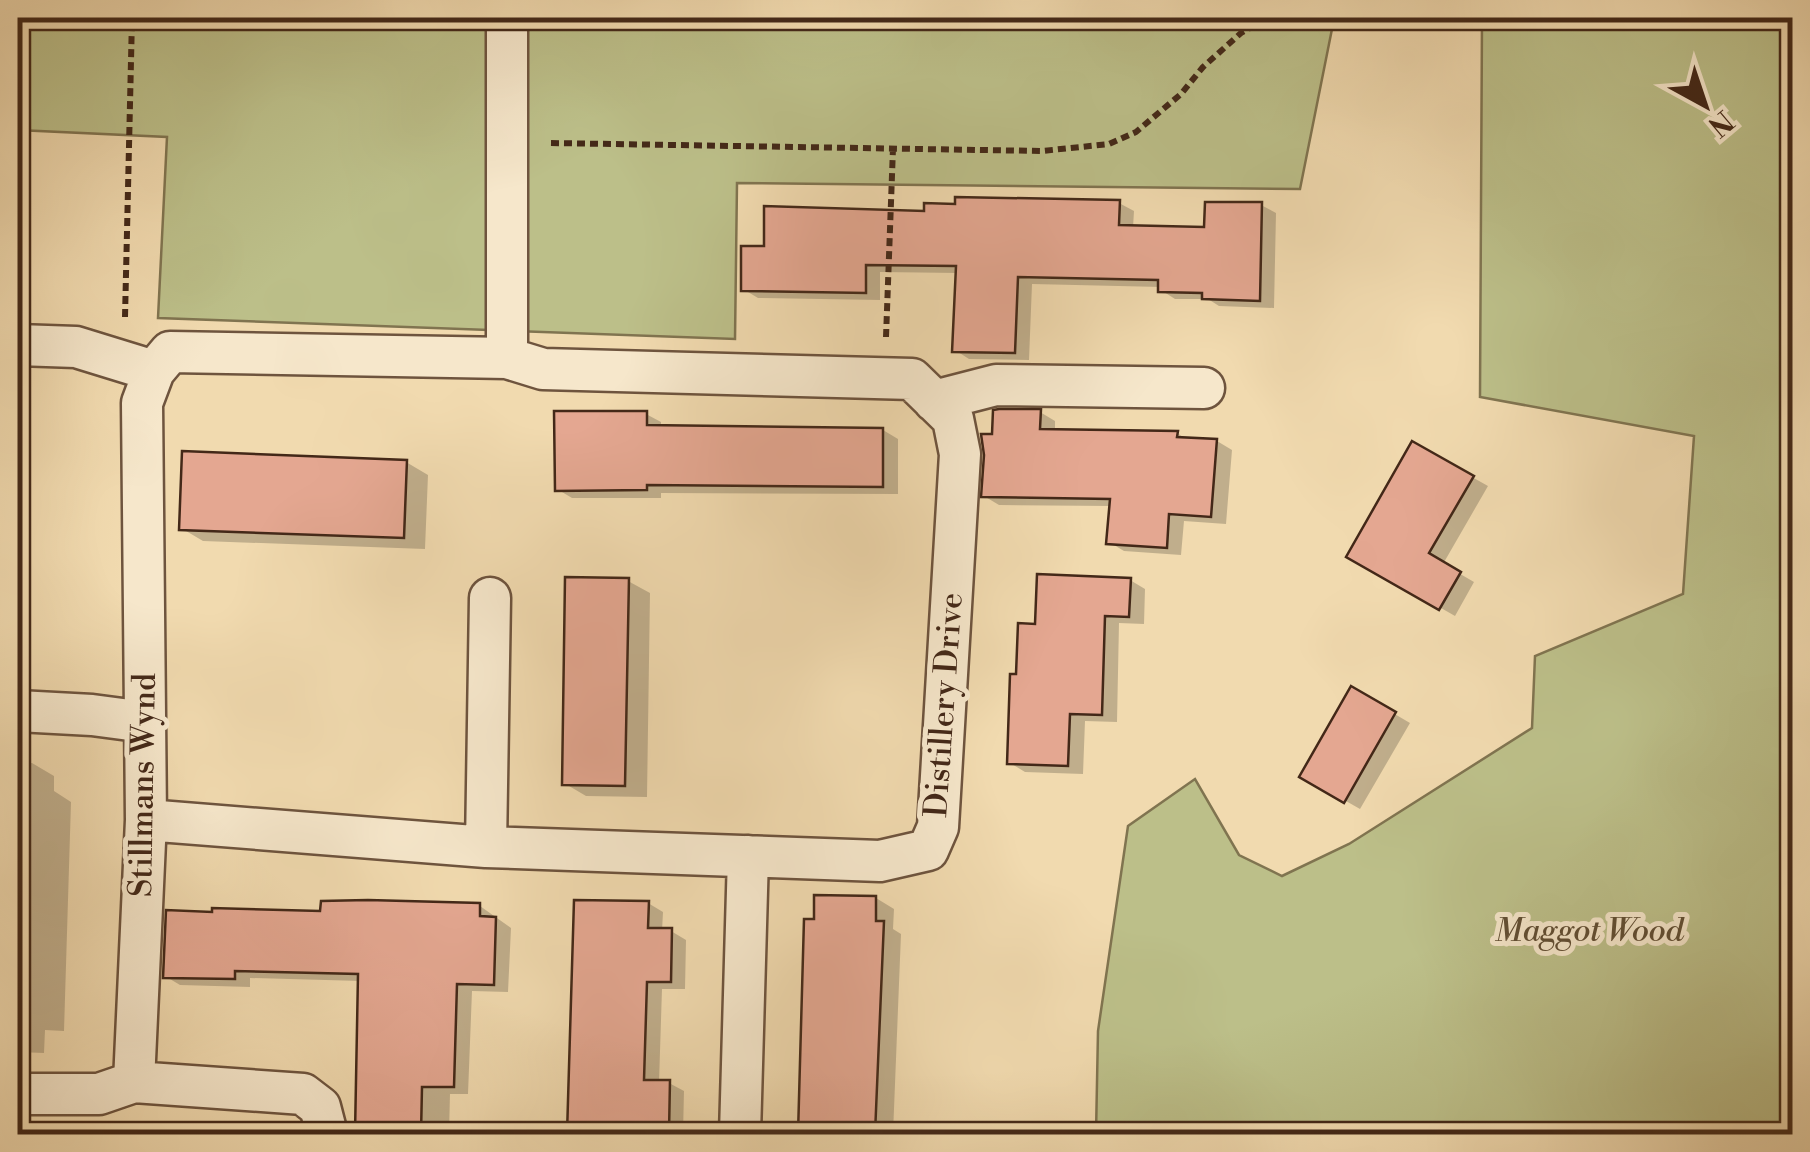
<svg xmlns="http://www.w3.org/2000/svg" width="1810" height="1152" font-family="'Libre Bodoni',serif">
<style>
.green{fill:#bcbf89;stroke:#807450;stroke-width:2.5}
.shadow{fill:#0003}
.building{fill:#e4a791;stroke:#432818;stroke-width:2.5}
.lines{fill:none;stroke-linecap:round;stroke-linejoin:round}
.street-casing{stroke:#6e543e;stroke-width:45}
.path{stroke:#432818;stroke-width:6;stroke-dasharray:8 5;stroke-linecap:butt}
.street{stroke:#f6e7cb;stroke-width:40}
.labels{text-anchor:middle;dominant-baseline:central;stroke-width:10;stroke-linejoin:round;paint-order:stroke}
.street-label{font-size:32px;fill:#432818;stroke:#f6e7cb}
.park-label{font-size:32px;font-style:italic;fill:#614e34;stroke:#f6e7cb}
</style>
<rect width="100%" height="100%" fill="#f1daaf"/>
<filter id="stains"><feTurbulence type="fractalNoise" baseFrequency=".002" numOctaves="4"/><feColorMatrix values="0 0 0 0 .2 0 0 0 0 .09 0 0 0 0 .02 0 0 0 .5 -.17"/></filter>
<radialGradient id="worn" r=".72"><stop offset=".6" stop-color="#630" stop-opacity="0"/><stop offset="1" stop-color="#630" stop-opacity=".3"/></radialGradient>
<path class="green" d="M 18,18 L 399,18 L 444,21 L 492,18 L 1334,19 L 1300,189 L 737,183 L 735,339 L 158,318 L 167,137 L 18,130 Z
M 1482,18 L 1792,18 L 1792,1134 L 1096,1134 L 1098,1031 L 1128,826 L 1195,779 L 1239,855 L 1282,876 L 1349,844 L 1532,728 L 1535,656 L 1683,594 L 1694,436 L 1480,397 Z"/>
<path class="shadow" d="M 1119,203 L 1134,211 L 1133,228 L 1206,229 L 1261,205 L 1276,213 L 1274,308 L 1219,306 L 1208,299 L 1175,299 L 1161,290 L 1161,287 L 1032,284 L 1029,360 L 969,359 L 955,350 L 958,273 L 880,272 L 880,300 L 758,298 L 743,289 L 766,248 L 927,213 Z
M 1040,412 L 1055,421 L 1055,431 L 1177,433 L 1188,440 L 1217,441 L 1232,450 L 1226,524 L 1184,521 L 1181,555 L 1124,551 L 1109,542 L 1112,506 L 999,505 L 984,496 L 994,437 Z
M 646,414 L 661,422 L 661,428 L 883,430 L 898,439 L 898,494 L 661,493 L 661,498 L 572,498 L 557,489 Z
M 1413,444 L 1488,486 L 1443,564 L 1474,582 L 1455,616 L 1350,556 Z
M 406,462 L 428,475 L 425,549 L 203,541 L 181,528 Z
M 1130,580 L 1145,589 L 1144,624 L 1119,623 L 1117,722 L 1085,721 L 1083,774 L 1025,772 L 1010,763 L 1019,676 L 1038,627 Z
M 628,581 L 650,593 L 647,797 L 586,796 L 564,783 Z
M 1352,689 L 1410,723 L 1360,809 L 1302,776 Z
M 18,763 L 32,763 L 54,776 L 54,791 L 71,802 L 64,1031 L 45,1030 L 44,1053 L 18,1052 Z
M 876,898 L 894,909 L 893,929 L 901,934 L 893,1134 L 801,1134 L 807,922 Z
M 576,902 L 648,903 L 663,912 L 662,931 L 671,931 L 686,940 L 685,989 L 662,989 L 659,1083 L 669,1083 L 684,1091 L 683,1134 L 570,1134 Z
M 480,906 L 511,928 L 508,992 L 472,991 L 468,1094 L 450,1094 L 449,1134 L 358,1134 L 361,981 L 250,978 L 250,987 L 180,985 L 165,976 L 322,914 Z"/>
<path class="building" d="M 955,197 L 1120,200 L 1119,225 L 1204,227 L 1205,202 L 1262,202 L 1260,301 L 1202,299 L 1202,293 L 1158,292 L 1158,280 L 1018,277 L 1015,353 L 952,352 L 956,266 L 866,265 L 866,293 L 741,291 L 741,246 L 764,246 L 764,206 L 924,211 L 924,203 L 955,204 Z
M 999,409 L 1041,409 L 1040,429 L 1178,431 L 1177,437 L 1217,439 L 1211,517 L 1169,514 L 1167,548 L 1106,544 L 1110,499 L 981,497 L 984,455 L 981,434 L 992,434 L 993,410 Z
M 554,411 L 647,411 L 647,425 L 883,428 L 883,487 L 647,485 L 647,490 L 555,491 Z
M 1412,441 L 1474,476 L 1429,553 L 1461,572 L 1439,610 L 1346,557 Z
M 182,451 L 407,460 L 404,538 L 179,530 Z
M 1037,574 L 1131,578 L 1129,617 L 1105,616 L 1102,715 L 1070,714 L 1068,766 L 1007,764 L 1010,674 L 1016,674 L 1018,623 L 1035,624 Z
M 565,577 L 629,578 L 625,786 L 562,785 Z
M 1351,686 L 1396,712 L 1344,803 L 1299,777 Z
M 814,895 L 876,896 L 876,921 L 884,921 L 875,1134 L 798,1134 L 804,919 L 814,919 Z
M 368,900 L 480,903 L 480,916 L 496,917 L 494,985 L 457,984 L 454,1087 L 422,1087 L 421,1134 L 355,1134 L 358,974 L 235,971 L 235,979 L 163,978 L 166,910 L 212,912 L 212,908 L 320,911 L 321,901 Z
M 574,900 L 649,901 L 648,928 L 672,928 L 671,982 L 647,982 L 644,1080 L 670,1080 L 669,1132 L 567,1134 Z"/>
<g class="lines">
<g class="street-casing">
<path id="street" d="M 507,18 L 507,358
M 18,345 L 76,347 L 154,371
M 934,401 L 996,385 L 1204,388
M 18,711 L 92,715 L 145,722
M 486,847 L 490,598
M 134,1082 L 303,1094 L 320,1107 L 327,1134
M 18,1094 L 99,1094 L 134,1082 L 146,820 L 142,403 L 154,371 L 170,352 L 507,358 L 543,369 L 912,379 L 953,419 L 960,454 L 938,827 L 928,850 L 880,861 L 486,847 L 146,820
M 740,1134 L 748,856"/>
</g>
<path class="path" d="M 551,143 L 1042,151 L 1109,144 L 1136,132 L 1181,94 L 1203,67 L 1241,33 L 1268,18
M 125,317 L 132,18
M 886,337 L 893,148"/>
<use href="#street" class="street"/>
</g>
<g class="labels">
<g class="street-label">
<text transform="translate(944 705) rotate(-86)">Distillery Drive</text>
<text transform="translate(143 785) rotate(-89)">Stillmans Wynd</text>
</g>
<g class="park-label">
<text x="1589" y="931">Maggot Wood</text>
</g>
</g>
<rect width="1810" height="1152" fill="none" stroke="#f1daaf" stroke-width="60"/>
<rect x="20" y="20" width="1770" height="1112" fill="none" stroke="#432818" stroke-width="5"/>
<rect x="30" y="30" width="1750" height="1092" fill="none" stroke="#432818" stroke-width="2.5"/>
<g transform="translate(1705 105) rotate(140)" stroke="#f6e7cb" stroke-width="8" paint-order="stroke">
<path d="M0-8L18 38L0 25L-18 38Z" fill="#432818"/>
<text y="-15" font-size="28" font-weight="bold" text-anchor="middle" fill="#432818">N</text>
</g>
<rect width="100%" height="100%" filter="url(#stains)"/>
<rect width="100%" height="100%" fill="url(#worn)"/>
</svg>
